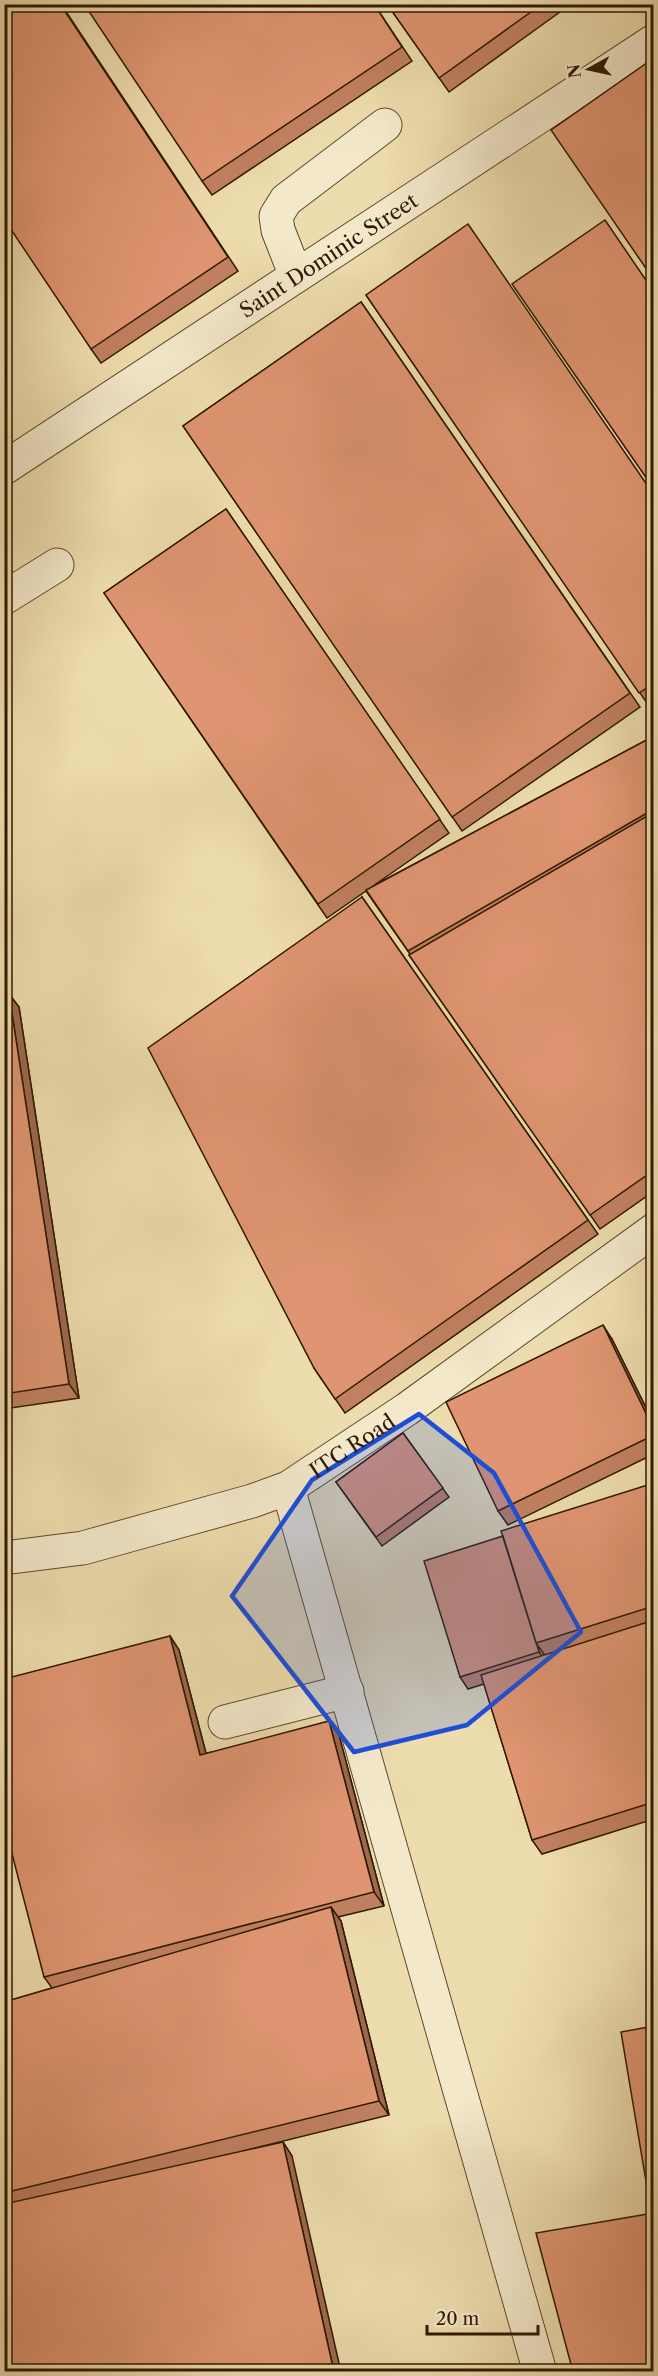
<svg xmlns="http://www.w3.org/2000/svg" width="658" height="2376" font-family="'Libre Caslon Text',serif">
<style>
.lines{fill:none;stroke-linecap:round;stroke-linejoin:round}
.minor-casing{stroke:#5e4a2b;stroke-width:35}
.minor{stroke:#f3e8ca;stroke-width:33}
.wall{fill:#c08061;stroke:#2f1900;stroke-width:1.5}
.shaded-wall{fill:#9c684f;stroke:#2f1900;stroke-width:1.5}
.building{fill:#df9571;stroke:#2f1900;stroke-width:1.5}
.marked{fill:#1d4ed8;fill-opacity:0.2;stroke:#1d4ed8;stroke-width:4.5;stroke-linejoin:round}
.labels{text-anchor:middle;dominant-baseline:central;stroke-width:4.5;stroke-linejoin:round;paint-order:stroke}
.street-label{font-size:21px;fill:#2f1900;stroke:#f3e8ca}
</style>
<rect width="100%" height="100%" fill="#eddcad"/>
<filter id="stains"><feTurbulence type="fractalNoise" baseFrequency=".00333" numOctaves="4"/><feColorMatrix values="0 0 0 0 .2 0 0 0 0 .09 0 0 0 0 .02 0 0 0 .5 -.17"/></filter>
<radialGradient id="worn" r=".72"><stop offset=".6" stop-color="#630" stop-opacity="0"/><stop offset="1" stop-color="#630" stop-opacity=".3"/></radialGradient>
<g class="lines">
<g class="minor-casing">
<g id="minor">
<path d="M 296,276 L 278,230 L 276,216 L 286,200 L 385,125"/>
<path id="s1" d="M 4,468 L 654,41"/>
<path d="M 4,598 L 57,565"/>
<path d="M 288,1488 L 540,2372"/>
<path id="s2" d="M 4,1558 L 83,1548 L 252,1501 L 288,1488 L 407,1409 L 654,1230"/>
<path d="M 225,1722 L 347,1691"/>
</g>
</g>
<use href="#minor" class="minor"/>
</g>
<path class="wall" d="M 61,4 L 238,271 L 101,363 L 91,349 Z
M 374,4 L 412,61 L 212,195 L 202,181 Z
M 387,4 L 571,4 L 449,92 Z
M 366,295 L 654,495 L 654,703 L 649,706 Z
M 361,302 L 640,707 L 462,831 L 183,426 Z
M 226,509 L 449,833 L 373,886 L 654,736 L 654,1191 L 600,1229 L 409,955 L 410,954 L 366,891 L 327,918 L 104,593 Z
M 362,897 L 598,1234 L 345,1413 L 314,1368 Z
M 9,994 L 19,1007 L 79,1398 L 4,1409 L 4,995 Z
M 612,1339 L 654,1424 L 654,1454 L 508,1525 L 498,1511 Z
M 403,1433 L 449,1497 L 382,1546 L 336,1482 Z
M 654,1483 L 654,1819 L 542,1854 L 532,1840 L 484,1684 L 468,1689 L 460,1677 L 503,1536 Z
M 170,1636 L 179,1650 L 206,1753 L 339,1735 L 384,1906 L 338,1917 L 341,1921 L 389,2115 L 243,2151 L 283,2142 L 292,2156 L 4,2372 L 4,2002 L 52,1988 L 44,1977 Z"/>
<path class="shaded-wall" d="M 9,994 L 19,1007 L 79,1398 L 69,1384 Z
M 603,1325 L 612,1339 L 654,1424 L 654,1430 Z
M 170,1636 L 179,1650 L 210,1769 L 200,1755 Z
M 536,1643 L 544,1654 L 547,1664 L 539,1652 Z
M 329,1721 L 339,1735 L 384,1906 L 374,1892 Z
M 331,1907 L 341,1921 L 389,2115 L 379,2101 Z
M 283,2142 L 292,2156 L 341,2372 L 334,2372 Z"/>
<path class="building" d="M 4,4 L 60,4 L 228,257 L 91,349 L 4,219 Z
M 84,4 L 374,4 L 402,47 L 202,181 Z
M 387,4 L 542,4 L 439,78 Z
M 654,58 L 654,280 L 551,130 Z
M 605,220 L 654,292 L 654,489 L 512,284 Z
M 468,224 L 654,495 L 654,683 L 639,693 L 366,295 Z
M 361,302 L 630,693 L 452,817 L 183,426 Z
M 226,509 L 440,819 L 318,904 L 104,593 Z
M 654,736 L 654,809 L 408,951 L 366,890 Z
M 654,812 L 654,1170 L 590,1215 L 409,955 Z
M 362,897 L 588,1220 L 335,1399 L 314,1368 L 148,1048 Z
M 9,994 L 69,1384 L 4,1394 L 4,995 Z
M 603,1325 L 654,1430 L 654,1435 L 498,1511 L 446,1402 Z
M 403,1433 L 443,1488 L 376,1537 L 336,1482 Z
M 654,1483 L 654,1606 L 536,1643 L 501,1531 Z
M 503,1536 L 539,1652 L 460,1677 L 424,1561 Z
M 654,1620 L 654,1802 L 532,1840 L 481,1675 Z
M 170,1636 L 200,1755 L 329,1721 L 374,1892 L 44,1977 L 4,1823 L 4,1679 Z
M 331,1907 L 379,2101 L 4,2193 L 4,2002 Z
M 654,2026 L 654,2204 L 650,2205 L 621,2032 Z
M 283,2142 L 334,2372 L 4,2372 L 4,2204 Z
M 654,2213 L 654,2372 L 573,2372 L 536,2233 Z"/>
<path class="marked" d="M 419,1414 L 494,1473 L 581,1632 L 467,1725 L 354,1752 L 232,1596 L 312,1480 Z"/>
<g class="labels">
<g class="street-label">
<text stroke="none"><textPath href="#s1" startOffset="388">Saint Dominic Street</textPath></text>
<text stroke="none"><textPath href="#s2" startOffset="370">ITC Road</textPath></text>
</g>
</g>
<rect width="658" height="2376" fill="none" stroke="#eddcad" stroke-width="24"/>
<rect x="6" y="6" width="646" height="2364" fill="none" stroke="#2f1900" stroke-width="3"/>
<rect x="12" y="12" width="634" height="2352" fill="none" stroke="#2f1900" stroke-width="1.5"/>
<g transform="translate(589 69) rotate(262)" stroke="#f3e8ca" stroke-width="4.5" paint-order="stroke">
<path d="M0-4.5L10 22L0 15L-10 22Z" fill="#2f1900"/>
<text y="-9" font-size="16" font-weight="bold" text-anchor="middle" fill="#2f1900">N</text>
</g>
<path d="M427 2325v9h111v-9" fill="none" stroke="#2f1900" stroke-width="3"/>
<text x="436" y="2325" font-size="18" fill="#2f1900" stroke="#f3e8ca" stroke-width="4.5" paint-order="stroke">20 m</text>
<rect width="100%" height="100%" filter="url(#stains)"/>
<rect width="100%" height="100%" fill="url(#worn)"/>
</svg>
